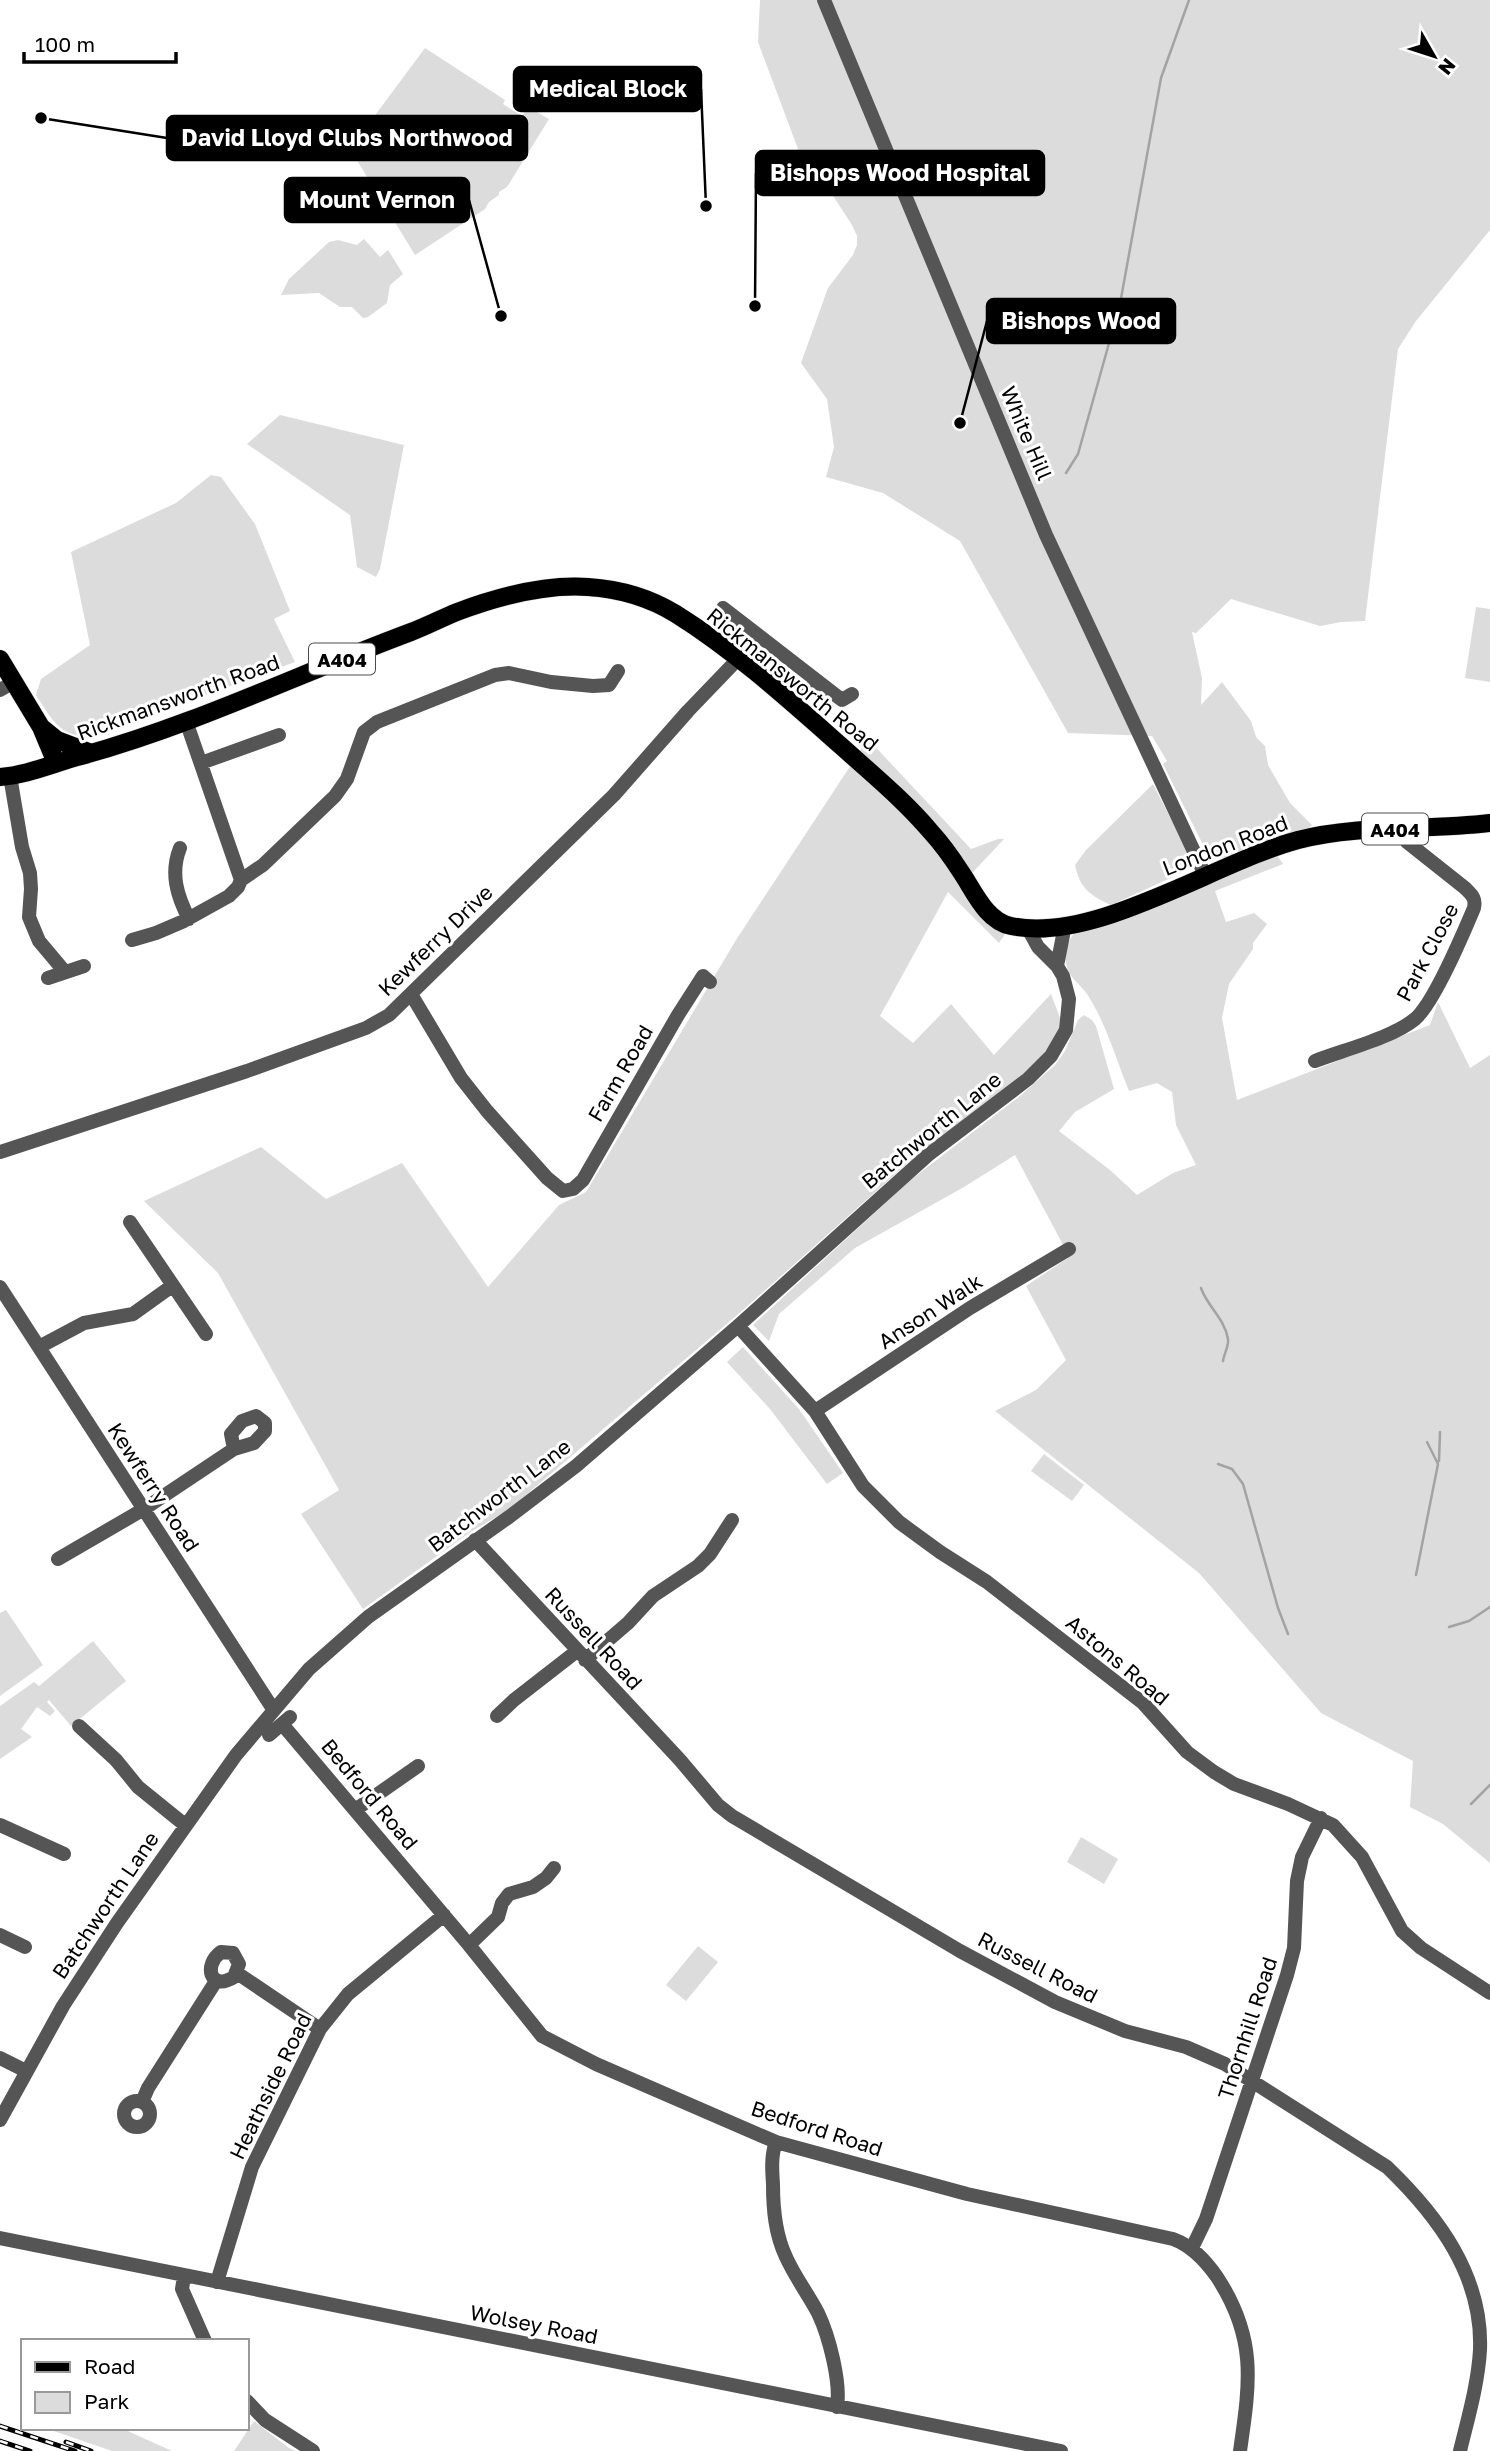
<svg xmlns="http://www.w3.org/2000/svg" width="1490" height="2451" font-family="'Golos Text',sans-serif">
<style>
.green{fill:#dcdcdc}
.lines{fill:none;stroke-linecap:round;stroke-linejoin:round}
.stream{stroke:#a3a3a3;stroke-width:2.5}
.major-casing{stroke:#dbdbdb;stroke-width:19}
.minor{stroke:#555;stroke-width:14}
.major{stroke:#000;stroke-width:18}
.rail-casing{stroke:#000;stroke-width:5}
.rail{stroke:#fff;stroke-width:2.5;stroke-dasharray:8;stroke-linecap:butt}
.labels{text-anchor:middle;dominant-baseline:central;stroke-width:6;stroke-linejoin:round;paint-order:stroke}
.shield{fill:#fff;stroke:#4c4c4c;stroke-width:2}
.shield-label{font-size:19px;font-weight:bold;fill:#000}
.street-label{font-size:21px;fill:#000;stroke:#fff}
.leader{fill:none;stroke:#000;stroke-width:2.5}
.callout-dot{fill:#000;stroke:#fff;stroke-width:2.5}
.callout{fill:#000;stroke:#000;stroke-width:2.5}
.callout-label{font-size:23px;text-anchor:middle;font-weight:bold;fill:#fff}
</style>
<rect width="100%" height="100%" fill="#fff"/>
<path class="green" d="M 760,0 L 1490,0 L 1490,230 L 1416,321 L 1398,349 L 1365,621 L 1341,622 L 1320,626 L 1231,599 L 1196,633 L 1192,632 L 1202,678 L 1201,705 L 1222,682 L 1251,721 L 1256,737 L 1265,746 L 1268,765 L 1290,803 L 1312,825 L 1306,830 L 1229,857 L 1210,859 L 1163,764 L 1167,761 L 1152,736 L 1068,733 L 960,541 L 883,493 L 826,477 L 834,447 L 827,399 L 801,363 L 828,288 L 853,255 L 857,245 L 857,236 L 852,225 L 826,185 L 807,173 L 758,42 Z
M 425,48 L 505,100 L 503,104 L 522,116 L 530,105 L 536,109 L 535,111 L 549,119 L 507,187 L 499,192 L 499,195 L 489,202 L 485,209 L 415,255 L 350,149 Z
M 364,239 L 380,257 L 388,250 L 403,274 L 390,285 L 387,303 L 368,317 L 363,318 L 352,307 L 340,307 L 319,293 L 281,295 L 289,279 L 329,242 L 338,240 L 357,245 Z
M 280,415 L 404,445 L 380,569 L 376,577 L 357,567 L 350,515 L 247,444 Z
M 211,475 L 221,477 L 255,524 L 290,611 L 274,619 L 295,662 L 101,734 C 63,742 54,723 36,695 L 41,679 L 90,645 L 71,552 L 176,503 Z
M 1476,607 L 1490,609 L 1490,682 L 1465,678 Z
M 868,739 L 971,849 L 998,839 L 1004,839 L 974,871 L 962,887 L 1006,933 L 999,943 L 948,892 L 880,1016 L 913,1043 L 951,1004 L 994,1055 L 1051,994 L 1062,1023 L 1053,1042 L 1032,1068 L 910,1161 L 743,1310 L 507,1511 L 472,1531 L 363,1609 L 301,1514 L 339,1490 L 218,1273 L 144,1201 L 261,1147 L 326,1199 L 402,1163 L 488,1287 L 559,1205 L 586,1192 L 736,940 Z
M 1153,784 L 1191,858 L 1191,866 L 1186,871 L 1111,905 C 1090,895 1080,889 1075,865 L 1086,850 Z
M 1276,854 L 1283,864 L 1215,891 L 1226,922 L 1254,913 L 1267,924 L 1253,943 L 1253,949 L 1229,984 L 1222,1018 L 1237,1100 L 1430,1025 L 1438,1002 L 1470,1068 L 1490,1055 L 1490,1863 L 1443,1824 L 1410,1807 L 1413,1761 L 1321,1713 L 1199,1573 L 995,1411 L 1036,1390 L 1066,1360 L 1026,1286 L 1068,1258 L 1061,1241 L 1015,1155 L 964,1187 L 855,1248 L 779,1314 L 769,1341 L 753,1325 L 908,1182 L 1020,1096 L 1055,1065 L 1065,1051 L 1078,1020 L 1084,1015 L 1092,1020 L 1096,1026 L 1114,1089 L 1075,1112 L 1059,1131 L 1110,1170 L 1137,1195 L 1173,1173 L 1196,1165 L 1176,1125 L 1172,1092 L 1157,1083 L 1129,1091 C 1116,1059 1106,1023 1087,994 C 1079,983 1068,977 1066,963 C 1064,951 1068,941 1075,932 Z
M 743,1347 L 799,1409 L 843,1473 L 827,1484 L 770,1409 L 727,1362 Z
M 1044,1454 L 1084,1485 L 1072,1501 L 1031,1471 Z
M 6,1610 L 43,1665 L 0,1696 L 0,1613 Z
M 93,1641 L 126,1681 L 71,1726 L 49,1700 L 47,1702 L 55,1711 L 50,1716 L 37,1707 L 21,1729 L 32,1737 L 0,1759 L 0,1706 L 34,1682 L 39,1686 Z
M 1081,1837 L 1118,1859 L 1104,1884 L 1067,1862 Z
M 698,1946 L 718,1962 L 686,2001 L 666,1985 Z
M 254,2421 L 289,2448 L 296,2451 L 234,2451 Z
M 45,2428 L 121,2428 L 172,2451 L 112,2451 Z"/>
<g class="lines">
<path class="stream" d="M 1066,473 L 1078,454 L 1120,304 L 1161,78 L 1189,0
M 1201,1288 C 1207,1306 1225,1319 1228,1339 C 1229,1346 1224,1354 1223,1361
M 1439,1461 L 1440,1432
M 1218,1464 L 1232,1469 L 1243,1484 L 1278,1608 L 1288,1634
M 1416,1575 L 1438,1464 L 1427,1442
M 1449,1627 L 1469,1621 L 1490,1607
M 1471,1804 L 1490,1785"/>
<g class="major-casing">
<path id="major" d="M 0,659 L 41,727 L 56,763
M 41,727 L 57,740 L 91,753
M 0,777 C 28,775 54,763 81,756 C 194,725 301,673 411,632 C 427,626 442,618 457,612 C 497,597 546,584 588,587 C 619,589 650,598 676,614 C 735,651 788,699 840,745 C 871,773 904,800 931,832 C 942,844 952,858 961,872 C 974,891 986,921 1011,926 C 1095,944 1216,862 1298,840 C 1360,824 1427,831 1490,823"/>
</g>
<path class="minor" d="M 824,0 L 1046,535 L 1205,875
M 723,608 L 842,700 L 852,694
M 0,690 L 14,682
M 795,706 L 817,681
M 186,721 L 241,880
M 201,763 L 279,735
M 10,776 L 22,847 L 30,873 L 31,889 L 29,917 L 39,941 L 65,972
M 180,848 C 170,873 177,896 189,919
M 132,940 L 156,933 L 184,921 L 229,896 L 238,887 L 241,880 L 263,865 L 335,796 L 347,779 L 364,732 L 377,722 L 495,675 L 509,673 L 551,682 L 593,686 L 609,685 L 618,671
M 1057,966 L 1065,925
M 48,978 L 84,966
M 411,994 L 461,1078 L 487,1111 L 547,1178 L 563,1191 L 573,1189 L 583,1180 L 678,1015 L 703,976 L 710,982
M 1315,1061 C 1343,1050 1392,1038 1415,1019 C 1434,1003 1463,934 1474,908 C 1476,898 1472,895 1465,888 L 1407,842 L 1405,828
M 0,1152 L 247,1071 L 366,1028 L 389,1015 L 614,795 L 688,711 L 738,659
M 130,1222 L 206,1334
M 0,1287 L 273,1709
M 738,1326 L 815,1411 L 863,1486 L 899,1522 L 940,1552 L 987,1582 L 1143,1703 L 1187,1752 L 1214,1772 L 1234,1784 L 1288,1804 L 1333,1825 L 1362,1857 L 1402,1931 L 1421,1948 L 1490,1993
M 39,1347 L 84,1323 L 133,1314 L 172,1286
M 815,1411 L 970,1308 L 1069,1249
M 475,1540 L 680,1760 L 718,1805 L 732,1816 L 960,1951 L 1055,2002 L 1125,2031 L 1186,2047 L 1225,2064 L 1387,2167 C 1438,2216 1483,2276 1480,2350 C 1478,2384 1468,2418 1460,2451
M 58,1559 L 144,1509 L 234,1449 L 254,1443 L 265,1431 L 265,1423 L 256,1416 L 242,1421 L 231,1434 L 234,1449
M 585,1660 L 628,1623 L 653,1596 L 698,1566 L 710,1554 L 732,1520
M 497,1716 L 514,1700 L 577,1651
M 282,1724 L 469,1945 L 542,2036 L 596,2064 L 776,2142 L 967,2194 L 1173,2239 C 1192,2246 1205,2260 1217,2277 C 1257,2338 1250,2382 1240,2451
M 79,1726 L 116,1760 L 138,1787 L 185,1825
M 269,1735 L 290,1717
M 355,1810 L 418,1766
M 0,1825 L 64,1854
M 0,1935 L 25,1947
M 469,1945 L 498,1917 L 502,1903 L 509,1894 L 533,1887 L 546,1878 L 554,1868
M 221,1952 L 233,1953 L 239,1964 L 234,1977 C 210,1992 203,1965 221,1952 Z
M 237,1973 L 320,2029
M 0,2058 L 26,2071
M124 2114a13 13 0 1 1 26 0a13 13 0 1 1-26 0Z
M 142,2102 L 148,2088 L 216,1981
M 0,2120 L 63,2006 L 117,1923 L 236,1755 L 309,1669 L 368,1617 L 509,1517 L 576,1466 L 738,1326 L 928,1155 L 1028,1079 L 1051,1056 L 1066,1030 L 1069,999 L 1063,976 L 1057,966 L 1038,947 L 1027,927
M 776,2142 C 771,2155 772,2170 773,2184 C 773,2209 775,2234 786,2257 C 795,2277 808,2294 818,2313 C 829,2336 841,2382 837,2407
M 0,2238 L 1061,2451
M 1192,2248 L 1206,2219 L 1287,1975 L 1294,1948 L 1297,1881 L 1302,1857 L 1321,1818
M 184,2277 L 182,2289 L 205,2341
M 217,2282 L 252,2167 L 320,2029 L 348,1994 L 444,1915
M 247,2401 L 265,2420 L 313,2451"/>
<use href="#major" class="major"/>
<g class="rail-casing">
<path id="rail" d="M 0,2426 L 75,2451
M 0,2441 L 30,2451
M 66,2442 L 91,2451"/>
</g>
<use href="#rail" class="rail"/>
</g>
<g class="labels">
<g class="shield">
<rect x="309" y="643.5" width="66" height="31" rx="5"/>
<rect x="1362" y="813.5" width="66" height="31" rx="5"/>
</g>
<g class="shield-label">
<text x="342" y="659">A404</text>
<text x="1395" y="829">A404</text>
</g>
<g class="street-label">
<text transform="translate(1027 433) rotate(67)">White Hill</text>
<text transform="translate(793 679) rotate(39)">Rickmansworth Road</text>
<text transform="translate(178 697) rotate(-20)">Rickmansworth Road</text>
<text transform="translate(1225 845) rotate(-21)">London Road</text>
<text transform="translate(435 940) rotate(-44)">Kewferry Drive</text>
<text transform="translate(1427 952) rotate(-62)">Park Close</text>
<text transform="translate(620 1073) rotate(-60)">Farm Road</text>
<text transform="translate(931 1130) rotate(-39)">Batchworth Lane</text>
<text transform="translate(930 1311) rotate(-33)">Anson Walk</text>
<text transform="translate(154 1487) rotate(57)">Kewferry Road</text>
<text transform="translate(499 1495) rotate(-37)">Batchworth Lane</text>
<text transform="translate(594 1638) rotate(47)">Russell Road</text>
<text transform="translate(1118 1660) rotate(40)">Astons Road</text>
<text transform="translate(370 1794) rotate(50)">Bedford Road</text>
<text transform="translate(105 1905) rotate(-56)">Batchworth Lane</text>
<text transform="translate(1038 1967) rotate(27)">Russell Road</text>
<text transform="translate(1247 2028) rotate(-72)">Thornhill Road</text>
<text transform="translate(270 2086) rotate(-64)">Heathside Road</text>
<text transform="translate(817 2128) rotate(18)">Bedford Road</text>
<text transform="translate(534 2324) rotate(11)">Wolsey Road</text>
</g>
</g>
<path class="leader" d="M706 206L701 89M41 118L167 138M755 306L756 173M501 316L469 200M960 423L987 321"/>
<g class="callout-dot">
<circle cx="706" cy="206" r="7"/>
<circle cx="41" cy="118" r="7"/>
<circle cx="755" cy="306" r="7"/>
<circle cx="501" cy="316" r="7"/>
<circle cx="960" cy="423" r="7"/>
</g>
<g class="callout">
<rect x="514" y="67" width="187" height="44" rx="7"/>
<rect x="167" y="116" width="360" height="44" rx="7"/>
<rect x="756" y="151" width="288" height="44" rx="7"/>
<rect x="285" y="178" width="184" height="44" rx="7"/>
<rect x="987" y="299" width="188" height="44" rx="7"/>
</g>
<g class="callout-label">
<text x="608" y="97">Medical Block</text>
<text x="347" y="146">David Lloyd Clubs Northwood</text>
<text x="900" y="181">Bishops Wood Hospital</text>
<text x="377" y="208">Mount Vernon</text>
<text x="1081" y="329">Bishops Wood</text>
</g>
<rect x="21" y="2339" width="228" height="91" fill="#ffffff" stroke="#999999" stroke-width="2"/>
<rect x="35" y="2362" width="35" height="10" fill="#000000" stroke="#999999" stroke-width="2"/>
<text x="84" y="2374" font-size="21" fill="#000000">Road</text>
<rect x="35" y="2392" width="35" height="21" fill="#dcdcdc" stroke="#999999" stroke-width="2"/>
<text x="84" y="2409" font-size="21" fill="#000000">Park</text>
<g transform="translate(1434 56) rotate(129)" stroke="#ffffff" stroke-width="5" paint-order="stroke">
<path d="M0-5L12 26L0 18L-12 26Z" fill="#000000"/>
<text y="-10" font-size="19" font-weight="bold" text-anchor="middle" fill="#000000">N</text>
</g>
<path d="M24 52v10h152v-10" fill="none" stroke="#000000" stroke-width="3.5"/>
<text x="35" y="52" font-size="21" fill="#000000" stroke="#ffffff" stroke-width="5" paint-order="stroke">100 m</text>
</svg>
